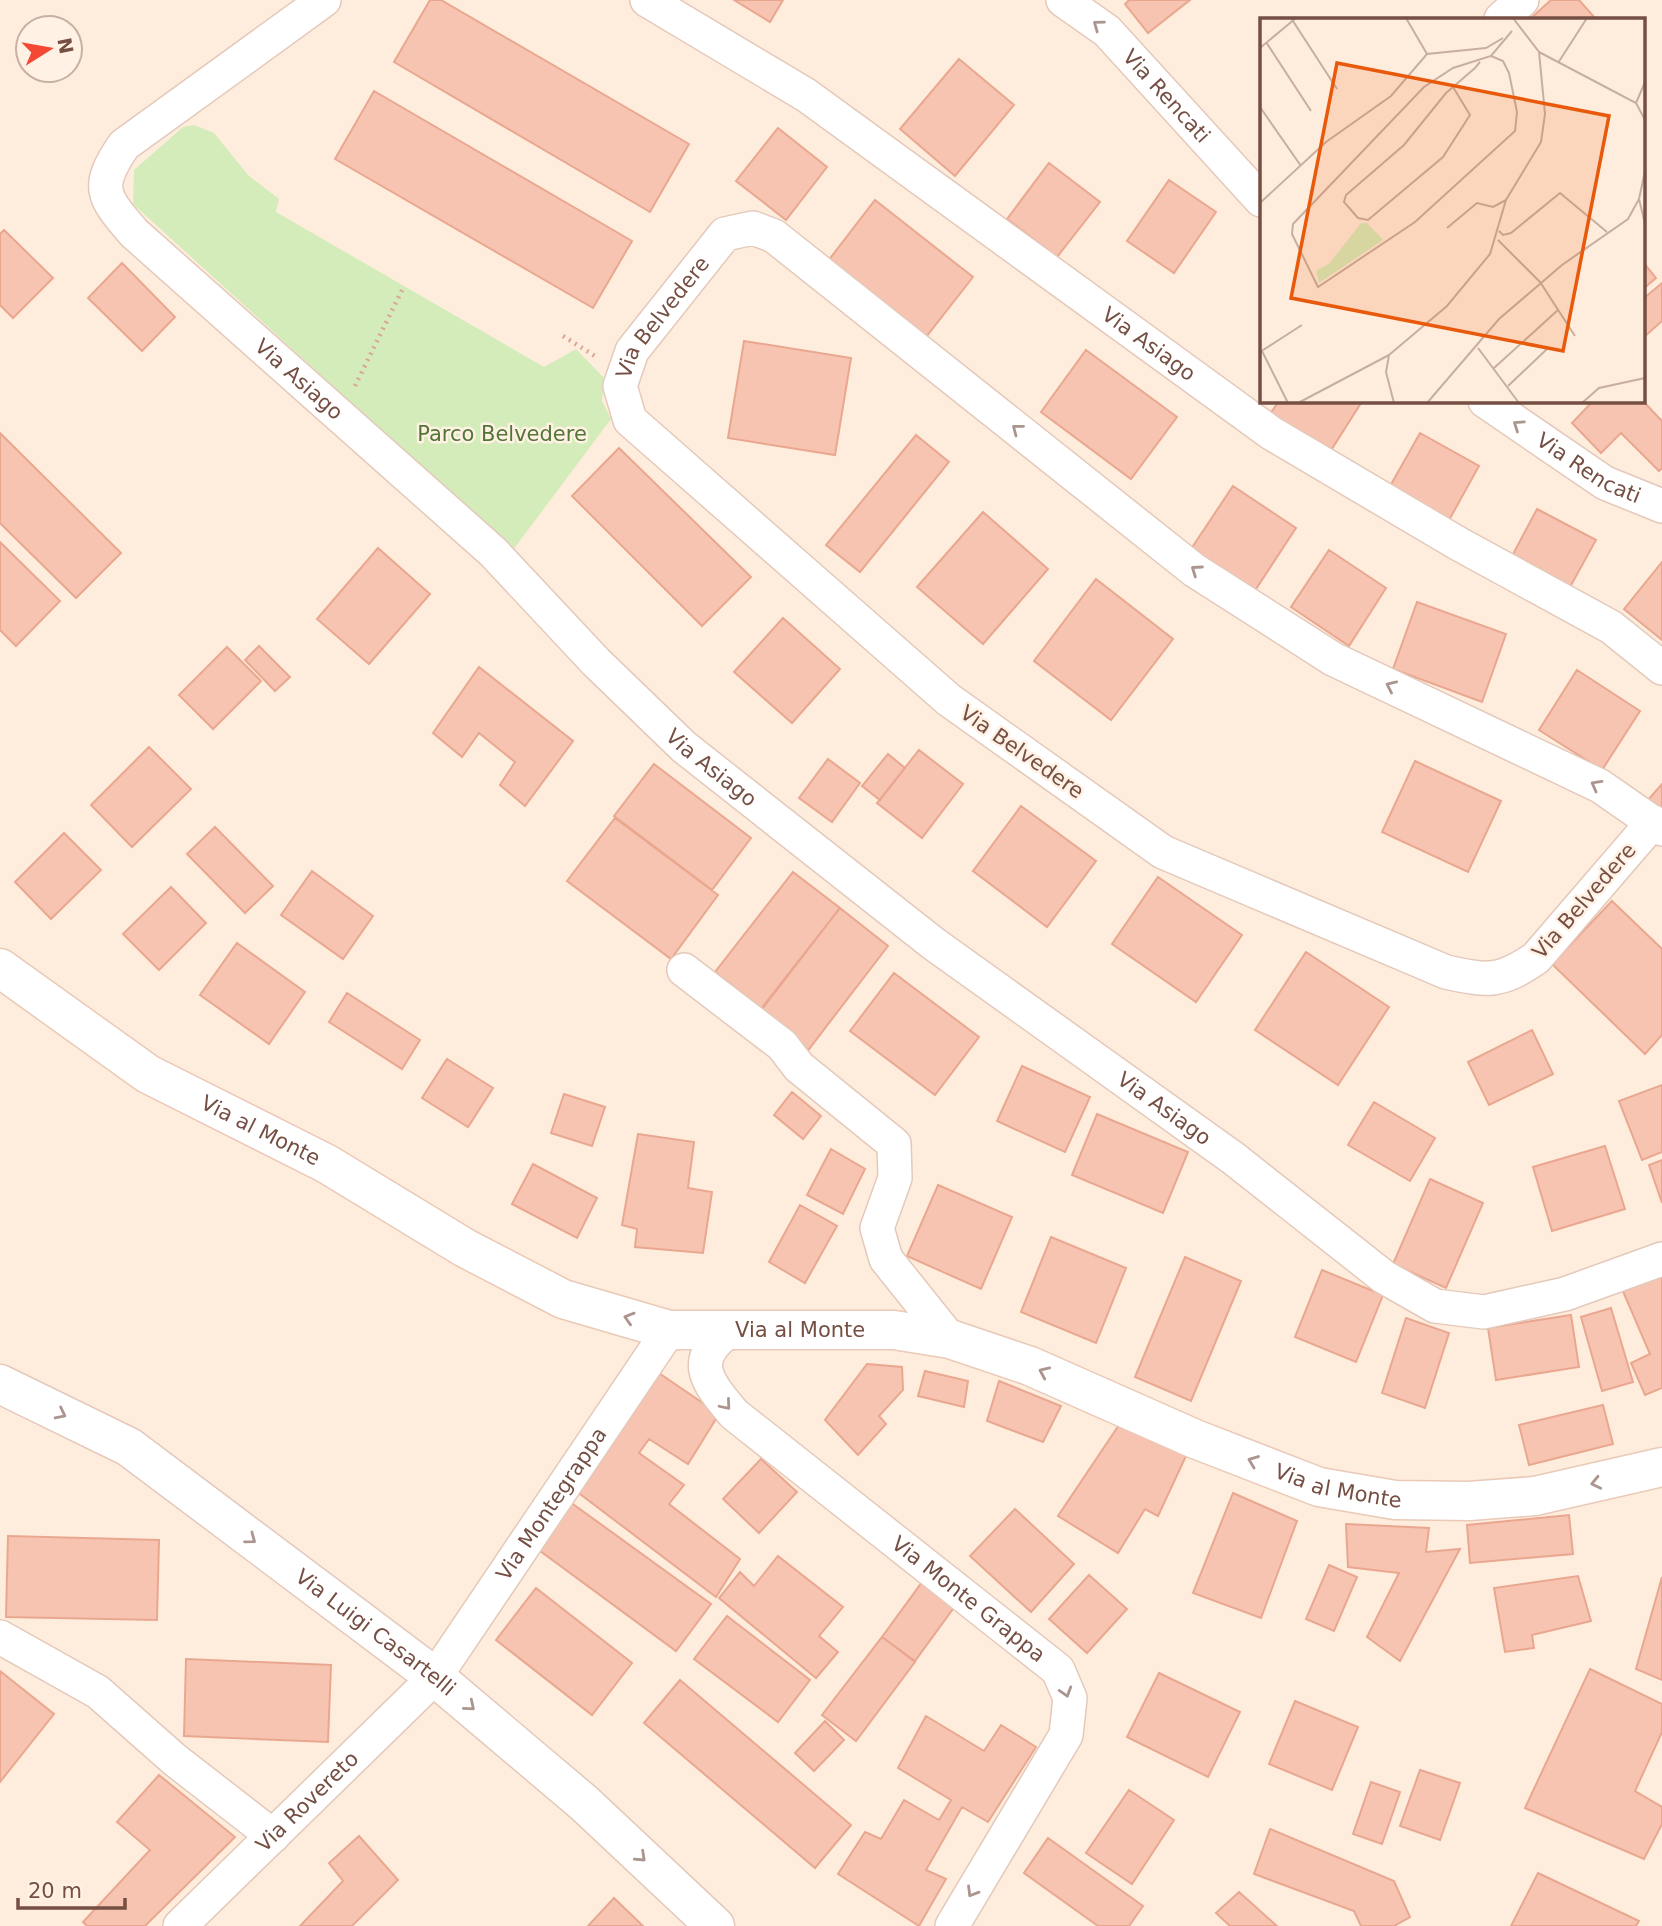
<svg xmlns="http://www.w3.org/2000/svg" width="1662" height="1926" font-family="'DejaVu Sans',sans-serif">
<style>
.green{fill:#d4ecba}
.building{fill:#f6c4b1;stroke:#eaa790;stroke-width:2}
.lines{fill:none;stroke-linecap:round;stroke-linejoin:round}
.minor-casing{stroke:#e4c9bb;stroke-width:36}
.tertiary-casing{stroke:#e4c9bb;stroke-width:41}
.secondary-casing{stroke:#eac9b7;stroke-width:41}
.path{stroke:#daa795;stroke-width:4.5;stroke-dasharray:2 5;stroke-linecap:butt}
.minor{stroke:#fff;stroke-width:33}
.tertiary{stroke:#fff;stroke-width:38}
.secondary{stroke:#fff;stroke-width:38}
.oneway{stroke:#ac958e}
.labels{text-anchor:middle;dominant-baseline:central;stroke-width:5;stroke-linejoin:round;paint-order:stroke}
.street-label{font-size:21px;fill:#754f43;stroke:#fff1e4}
.park-label{font-size:21px;fill:#527638;stroke:#fff1e4}
.inset-road{fill:none;stroke:#c7ae9f;stroke-width:2}
.view{fill:#e8590c;fill-opacity:0.15;stroke:#e8590c;stroke-width:3.5}
.inset-edge{fill:none;stroke:#754f43;stroke-width:3.5}
</style>
<rect width="100%" height="100%" fill="#feeddc"/>
<path class="green" d="M 194,125 L 214,133 L 248,175 L 279,199 L 276,212 L 544,367 L 576,349 L 604,378 L 602,401 L 611,419 L 513,550 L 133,204 L 134,170 L 183,127 Z"/>
<path class="building" d="M 430,0 L 441,0 L 689,144 L 650,212 L 394,62 Z
M 734,0 L 783,0 L 770,22 Z
M 1129,0 L 1190,0 L 1148,33 L 1125,4 Z
M 1551,0 L 1579,0 L 1596,19 L 1530,19 Z
M 959,59 L 1014,105 L 955,176 L 900,129 Z
M 374,91 L 632,241 L 593,308 L 335,159 Z
M 778,128 L 827,167 L 786,220 L 736,181 Z
M 1049,163 L 1100,202 L 1057,257 L 1007,219 Z
M 1169,180 L 1216,212 L 1174,273 L 1127,241 Z
M 875,200 L 973,277 L 926,337 L 828,261 Z
M 4,230 L 53,278 L 13,318 L 0,305 L 0,234 Z
M 1643,262 L 1656,278 L 1643,289 Z
M 122,263 L 175,317 L 142,351 L 88,298 Z
M 1662,283 L 1662,321 L 1643,338 L 1643,299 Z
M 744,341 L 851,358 L 835,455 L 728,438 Z
M 1086,350 L 1177,417 L 1131,479 L 1041,412 Z
M 1279,401 L 1358,401 L 1361,403 L 1328,455 L 1268,417 Z
M 1593,401 L 1643,401 L 1662,421 L 1662,468 L 1659,471 L 1621,433 L 1601,453 L 1572,423 Z
M 0,433 L 121,553 L 76,598 L 0,523 Z
M 1420,433 L 1479,466 L 1448,522 L 1389,488 Z
M 916,435 L 949,462 L 860,572 L 826,545 Z
M 619,448 L 751,577 L 702,626 L 572,496 Z
M 1233,486 L 1296,528 L 1254,592 L 1191,549 Z
M 1537,509 L 1596,540 L 1569,589 L 1511,558 Z
M 983,512 L 1048,569 L 983,644 L 917,587 Z
M 0,542 L 60,601 L 16,646 L 0,630 Z
M 378,548 L 430,594 L 369,664 L 317,619 Z
M 1329,550 L 1386,588 L 1349,646 L 1291,607 Z
M 1662,562 L 1662,640 L 1624,609 Z
M 1096,579 L 1173,639 L 1111,720 L 1034,661 Z
M 1417,602 L 1506,634 L 1482,702 L 1393,669 Z
M 783,618 L 840,669 L 792,723 L 734,672 Z
M 259,646 L 290,677 L 275,691 L 245,660 Z
M 227,647 L 261,681 L 213,729 L 179,695 Z
M 479,667 L 573,741 L 525,806 L 500,785 L 515,762 L 479,733 L 462,757 L 433,733 Z
M 1577,670 L 1640,711 L 1602,770 L 1539,730 Z
M 149,747 L 191,789 L 132,847 L 91,805 Z
M 919,750 L 963,784 L 922,838 L 877,803 Z
M 888,754 L 905,768 L 880,800 L 862,786 Z
M 828,759 L 860,783 L 832,822 L 799,798 Z
M 1415,761 L 1501,801 L 1468,872 L 1382,832 Z
M 654,764 L 751,838 L 712,890 L 614,816 Z
M 1662,784 L 1662,813 L 1648,800 Z
M 1021,806 L 1096,861 L 1047,927 L 973,871 Z
M 615,818 L 718,895 L 671,959 L 567,881 Z
M 215,827 L 273,886 L 245,913 L 187,854 Z
M 64,833 L 101,870 L 51,919 L 15,882 Z
M 312,871 L 373,916 L 343,959 L 281,915 Z
M 793,872 L 840,908 L 762,1009 L 715,972 Z
M 1158,877 L 1242,935 L 1196,1002 L 1112,944 Z
M 171,887 L 206,923 L 159,970 L 123,934 Z
M 1612,901 L 1662,949 L 1662,1035 L 1645,1054 L 1552,964 Z
M 840,908 L 888,946 L 806,1053 L 757,1014 Z
M 237,943 L 305,992 L 269,1044 L 200,995 Z
M 1306,952 L 1389,1007 L 1338,1085 L 1255,1030 Z
M 894,973 L 979,1037 L 935,1095 L 850,1031 Z
M 347,993 L 420,1040 L 402,1069 L 329,1022 Z
M 1532,1030 L 1553,1074 L 1489,1105 L 1468,1062 Z
M 447,1059 L 493,1088 L 468,1127 L 422,1098 Z
M 1022,1066 L 1090,1097 L 1065,1152 L 997,1121 Z
M 1662,1085 L 1662,1152 L 1642,1160 L 1619,1101 Z
M 792,1092 L 821,1116 L 803,1139 L 774,1115 Z
M 564,1094 L 605,1107 L 592,1146 L 551,1133 Z
M 1374,1102 L 1435,1138 L 1410,1181 L 1348,1145 Z
M 1097,1114 L 1188,1152 L 1163,1213 L 1072,1175 Z
M 638,1134 L 694,1142 L 688,1188 L 712,1192 L 703,1253 L 635,1247 L 637,1229 L 622,1225 Z
M 1605,1146 L 1625,1209 L 1552,1231 L 1533,1167 Z
M 831,1149 L 865,1169 L 843,1214 L 807,1195 Z
M 1662,1160 L 1662,1203 L 1649,1165 Z
M 533,1164 L 597,1198 L 577,1238 L 512,1204 Z
M 1430,1179 L 1483,1203 L 1446,1288 L 1393,1264 Z
M 938,1185 L 1012,1217 L 981,1289 L 907,1256 Z
M 800,1205 L 837,1226 L 805,1283 L 769,1262 Z
M 1051,1237 L 1126,1268 L 1096,1343 L 1021,1312 Z
M 1185,1257 L 1241,1281 L 1191,1401 L 1135,1377 Z
M 1322,1270 L 1383,1295 L 1356,1362 L 1295,1337 Z
M 1662,1271 L 1662,1388 L 1645,1395 L 1631,1363 L 1650,1354 L 1622,1289 Z
M 1611,1308 L 1633,1382 L 1602,1391 L 1581,1317 Z
M 1571,1315 L 1579,1367 L 1496,1380 L 1488,1328 Z
M 1406,1318 L 1449,1333 L 1425,1408 L 1382,1393 Z
M 867,1364 L 902,1367 L 903,1390 L 879,1416 L 886,1424 L 858,1455 L 825,1420 Z
M 653,1369 L 719,1414 L 688,1464 L 649,1439 L 639,1453 L 684,1485 L 669,1504 L 740,1559 L 716,1597 L 576,1491 Z
M 925,1371 L 968,1381 L 964,1407 L 918,1396 Z
M 999,1381 L 1061,1406 L 1043,1442 L 987,1421 Z
M 1603,1405 L 1613,1444 L 1529,1465 L 1519,1425 Z
M 1121,1422 L 1186,1456 L 1158,1516 L 1145,1509 L 1118,1553 L 1058,1516 Z
M 761,1459 L 797,1492 L 759,1533 L 723,1499 Z
M 1233,1493 L 1297,1521 L 1261,1618 L 1193,1593 Z
M 566,1499 L 711,1604 L 676,1651 L 532,1545 Z
M 1015,1509 L 1074,1564 L 1031,1612 L 970,1556 Z
M 1569,1515 L 1573,1554 L 1470,1563 L 1467,1525 Z
M 1346,1524 L 1429,1528 L 1426,1552 L 1460,1549 L 1400,1661 L 1367,1637 L 1399,1573 L 1348,1567 Z
M 8,1536 L 159,1540 L 157,1620 L 6,1617 Z
M 778,1556 L 843,1607 L 819,1636 L 838,1652 L 816,1678 L 719,1598 L 740,1572 L 754,1586 Z
M 1329,1565 L 1357,1577 L 1334,1631 L 1306,1619 Z
M 1089,1575 L 1127,1609 L 1087,1653 L 1049,1619 Z
M 1578,1576 L 1591,1621 L 1532,1635 L 1534,1648 L 1505,1652 L 1494,1588 Z
M 1662,1577 L 1662,1680 L 1636,1669 Z
M 925,1578 L 958,1602 L 915,1661 L 882,1637 Z
M 536,1588 L 632,1663 L 592,1715 L 496,1640 Z
M 727,1616 L 810,1680 L 778,1722 L 694,1659 Z
M 882,1637 L 915,1662 L 856,1741 L 822,1715 Z
M 186,1659 L 331,1665 L 328,1742 L 184,1736 Z
M 1590,1669 L 1662,1704 L 1662,1732 L 1635,1791 L 1662,1807 L 1662,1824 L 1644,1859 L 1525,1808 Z
M 0,1671 L 54,1714 L 0,1782 Z
M 1159,1673 L 1240,1712 L 1208,1777 L 1127,1737 Z
M 680,1680 L 851,1825 L 815,1868 L 644,1723 Z
M 1295,1701 L 1358,1727 L 1332,1790 L 1269,1764 Z
M 926,1716 L 984,1751 L 1001,1725 L 1036,1747 L 988,1822 L 962,1807 L 926,1870 L 946,1879 L 919,1926 L 838,1874 L 865,1832 L 881,1839 L 904,1800 L 939,1820 L 951,1800 L 898,1768 Z
M 825,1721 L 844,1740 L 814,1771 L 795,1753 Z
M 1420,1770 L 1460,1783 L 1440,1840 L 1400,1826 Z
M 159,1775 L 235,1837 L 145,1926 L 87,1926 L 83,1922 L 150,1850 L 117,1822 Z
M 1371,1782 L 1400,1792 L 1382,1844 L 1353,1834 Z
M 1129,1790 L 1174,1820 L 1132,1884 L 1086,1853 Z
M 1270,1829 L 1394,1881 L 1410,1917 L 1394,1926 L 1361,1926 L 1354,1911 L 1254,1874 Z
M 359,1836 L 398,1880 L 352,1926 L 300,1926 L 343,1881 L 329,1863 Z
M 1048,1838 L 1143,1906 L 1129,1926 L 1098,1926 L 1024,1873 Z
M 1538,1873 L 1639,1921 L 1636,1926 L 1511,1926 Z
M 1239,1892 L 1277,1926 L 1230,1926 L 1216,1913 Z
M 614,1898 L 643,1926 L 588,1926 Z"/>
<g class="lines">
<g class="minor-casing">
<g id="minor">
<path id="s1" d="M 324,0 L 124,145 C 95,187 102,196 134,233 L 493,552 L 596,662 L 684,747 L 934,944 L 1233,1158 L 1384,1277 L 1435,1306 L 1484,1312 L 1565,1294 L 1662,1259"/>
<path id="s2" d="M 647,0 L 806,95 L 1271,433 L 1459,544 L 1611,627 L 1662,668"/>
<path id="s3" d="M 1063,0 L 1107,31 L 1261,200"/>
<path d="M 1501,19 L 1522,0"/>
<path id="s4" d="M 1485,401 L 1605,483 L 1662,506"/>
<path id="s5" d="M 1653,822 L 1536,958 C 1500,983 1488,981 1446,972 L 1163,852 L 949,700 L 630,420 L 620,386 L 632,351 L 725,234 L 753,228 L 774,236 L 1194,570 L 1333,659 L 1600,786 L 1662,829"/>
<path d="M 684,970 L 782,1045 L 799,1067 L 894,1144 L 895,1178 L 877,1228 L 886,1259 L 950,1339"/>
<path id="s6" d="M 730,1330 C 688,1360 707,1382 734,1414 L 1058,1670 L 1070,1698 L 1066,1735 L 952,1926"/>
<path d="M 0,1637 L 98,1692 L 175,1760 L 273,1836"/>
<path id="s7" d="M 180,1926 L 435,1677 L 669,1330"/>
</g>
</g>
<g class="tertiary-casing">
<g id="tertiary">
<path id="s8" d="M 0,1384 L 129,1447 L 435,1677 L 584,1803 L 715,1926"/>
</g>
</g>
<g class="secondary-casing">
<g id="secondary">
<path id="s9" d="M 0,968 L 148,1074 L 327,1164 L 465,1248 L 563,1299 L 669,1330 L 894,1330 L 950,1339 L 1030,1366 L 1195,1439 L 1319,1487 L 1395,1500 L 1469,1501 L 1535,1496 L 1662,1467"/>
</g>
</g>
<path class="path" d="M 563,336 L 595,356
M 355,386 L 404,286"/>
<use href="#minor" class="minor"/>
<use href="#tertiary" class="tertiary"/>
<use href="#secondary" class="secondary"/>
</g>
<defs><path id="oneway-chevron" d="M-2-3.5L2.5 0L-2 3.5" fill="none" stroke-width="1.6" stroke-linecap="round" stroke-linejoin="round" transform="scale(1.75)"/></defs>
<g class="oneway">
<use href="#oneway-chevron" transform="translate(1098 25) rotate(-144)"/>
<use href="#oneway-chevron" transform="translate(1518 425) rotate(-146)"/>
<use href="#oneway-chevron" transform="translate(1017 429) rotate(-142)"/>
<use href="#oneway-chevron" transform="translate(1196 570) rotate(-145)"/>
<use href="#oneway-chevron" transform="translate(1391 686) rotate(-155)"/>
<use href="#oneway-chevron" transform="translate(1596 785) rotate(-151)"/>
<use href="#oneway-chevron" transform="translate(629 1318) rotate(-163)"/>
<use href="#oneway-chevron" transform="translate(1044 1372) rotate(-156)"/>
<use href="#oneway-chevron" transform="translate(726 1405) rotate(50)"/>
<use href="#oneway-chevron" transform="translate(61 1414) rotate(26)"/>
<use href="#oneway-chevron" transform="translate(1253 1461) rotate(-159)"/>
<use href="#oneway-chevron" transform="translate(1596 1483) rotate(167)"/>
<use href="#oneway-chevron" transform="translate(251 1539) rotate(37)"/>
<use href="#oneway-chevron" transform="translate(1066 1692) rotate(73)"/>
<use href="#oneway-chevron" transform="translate(470 1706) rotate(40)"/>
<use href="#oneway-chevron" transform="translate(641 1857) rotate(43)"/>
<use href="#oneway-chevron" transform="translate(972 1892) rotate(121)"/>
</g>
<g class="labels">
<g class="street-label">
<text stroke="none"><textPath href="#s3" startOffset="142">Via Rencati</textPath></text>
<text stroke="none"><textPath href="#s5" startOffset="1386">Via Belvedere</textPath></text>
<text stroke="none"><textPath href="#s2" startOffset="609">Via Asiago</textPath></text>
<text stroke="none"><textPath href="#s1" startOffset="569">Via Asiago</textPath></text>
<text stroke="none"><textPath href="#s4" startOffset="124">Via Rencati</textPath></text>
<text transform="translate(1022 752) rotate(35)">Via Belvedere</text>
<text stroke="none"><textPath href="#s1" startOffset="1136">Via Asiago</textPath></text>
<text transform="translate(1584 901) rotate(-49)">Via Belvedere</text>
<text stroke="none"><textPath href="#s1" startOffset="1703">Via Asiago</textPath></text>
<text stroke="none"><textPath href="#s9" startOffset="308">Via al Monte</textPath></text>
<text stroke="none"><textPath href="#s9" startOffset="896">Via al Monte</textPath></text>
<text stroke="none"><textPath href="#s9" startOffset="1463">Via al Monte</textPath></text>
<text stroke="none"><textPath href="#s7" startOffset="565">Via Montegrappa</textPath></text>
<text stroke="none"><textPath href="#s6" startOffset="401">Via Monte Grappa</textPath></text>
<text stroke="none"><textPath href="#s8" startOffset="452">Via Luigi Casartelli</textPath></text>
<text stroke="none"><textPath href="#s7" startOffset="178">Via Rovereto</textPath></text>
</g>
<g class="park-label">
<text x="502" y="434">Parco Belvedere</text>
</g>
</g>
<g transform="translate(1260 18)">
<rect width="385" height="385" fill="#feeddc"/>
<path d="M 101,205 L 107,205 L 123,222 L 59,265 L 56,253 L 69,246 Z" fill="#d4ecba"/>
<path class="inset-road" d="M 31,0 L 77,71M 146,0 L 167,36M 6,24 L 51,93M 0,30 L 36,0M 279,34 L 376,85 L 385,102M 231,38 L 243,43 L 249,55 L 257,94 L 255,113 L 155,204 L 58,269 L 32,216 L 33,206 L 164,69 L 193,50 L 231,38 L 252,13M 298,45 L 327,0M 193,69 L 210,97 L 183,139 L 108,202 L 98,200 L 84,184 L 86,177 L 144,127 L 186,75 L 193,69 L 215,50 L 220,44M 376,85 L 385,64M 0,89 L 41,148M 385,153 L 379,181 L 385,206M 0,185 L 66,124 L 131,78 L 167,36 L 226,30 L 243,20M 187,210 L 217,185 L 233,189 L 246,182M 239,213 L 243,217 L 251,215 L 300,175 L 347,214M 238,222 L 280,264 L 315,318M 218,330 L 259,385M 2,333 L 28,385M 0,334 L 42,307M 234,350 L 298,292M 248,368 L 287,331M 38,385 L 129,337M 134,385 L 126,354 L 129,337 L 187,288 L 230,236 L 246,182 L 281,124 L 285,96 L 279,34 L 253,0M 167,385 L 239,301 L 302,247 L 368,201 L 379,181M 322,385 L 339,370 L 385,360"/>
<path class="view" d="M 77,45 L 349,98 L 303,333 L 31,280 Z"/>
<rect width="385" height="385" class="inset-edge"/>
</g>
<g transform="translate(49 49) rotate(79)"><circle r="33" fill="#fff1e4" stroke="#c8b0a4" stroke-width="2"/>
<path d="M0-5L12 26L0 18L-12 26Z" fill="#f44835"/>
<text y="-10" font-size="19" font-weight="bold" text-anchor="middle" fill="#754f43">N</text>
</g>
<path d="M18 1898v10h107v-10" fill="none" stroke="#754f43" stroke-width="3.5"/>
<text x="28" y="1898" font-size="21" fill="#754f43" stroke="#fff1e4" stroke-width="5" paint-order="stroke">20 m</text>
</svg>
